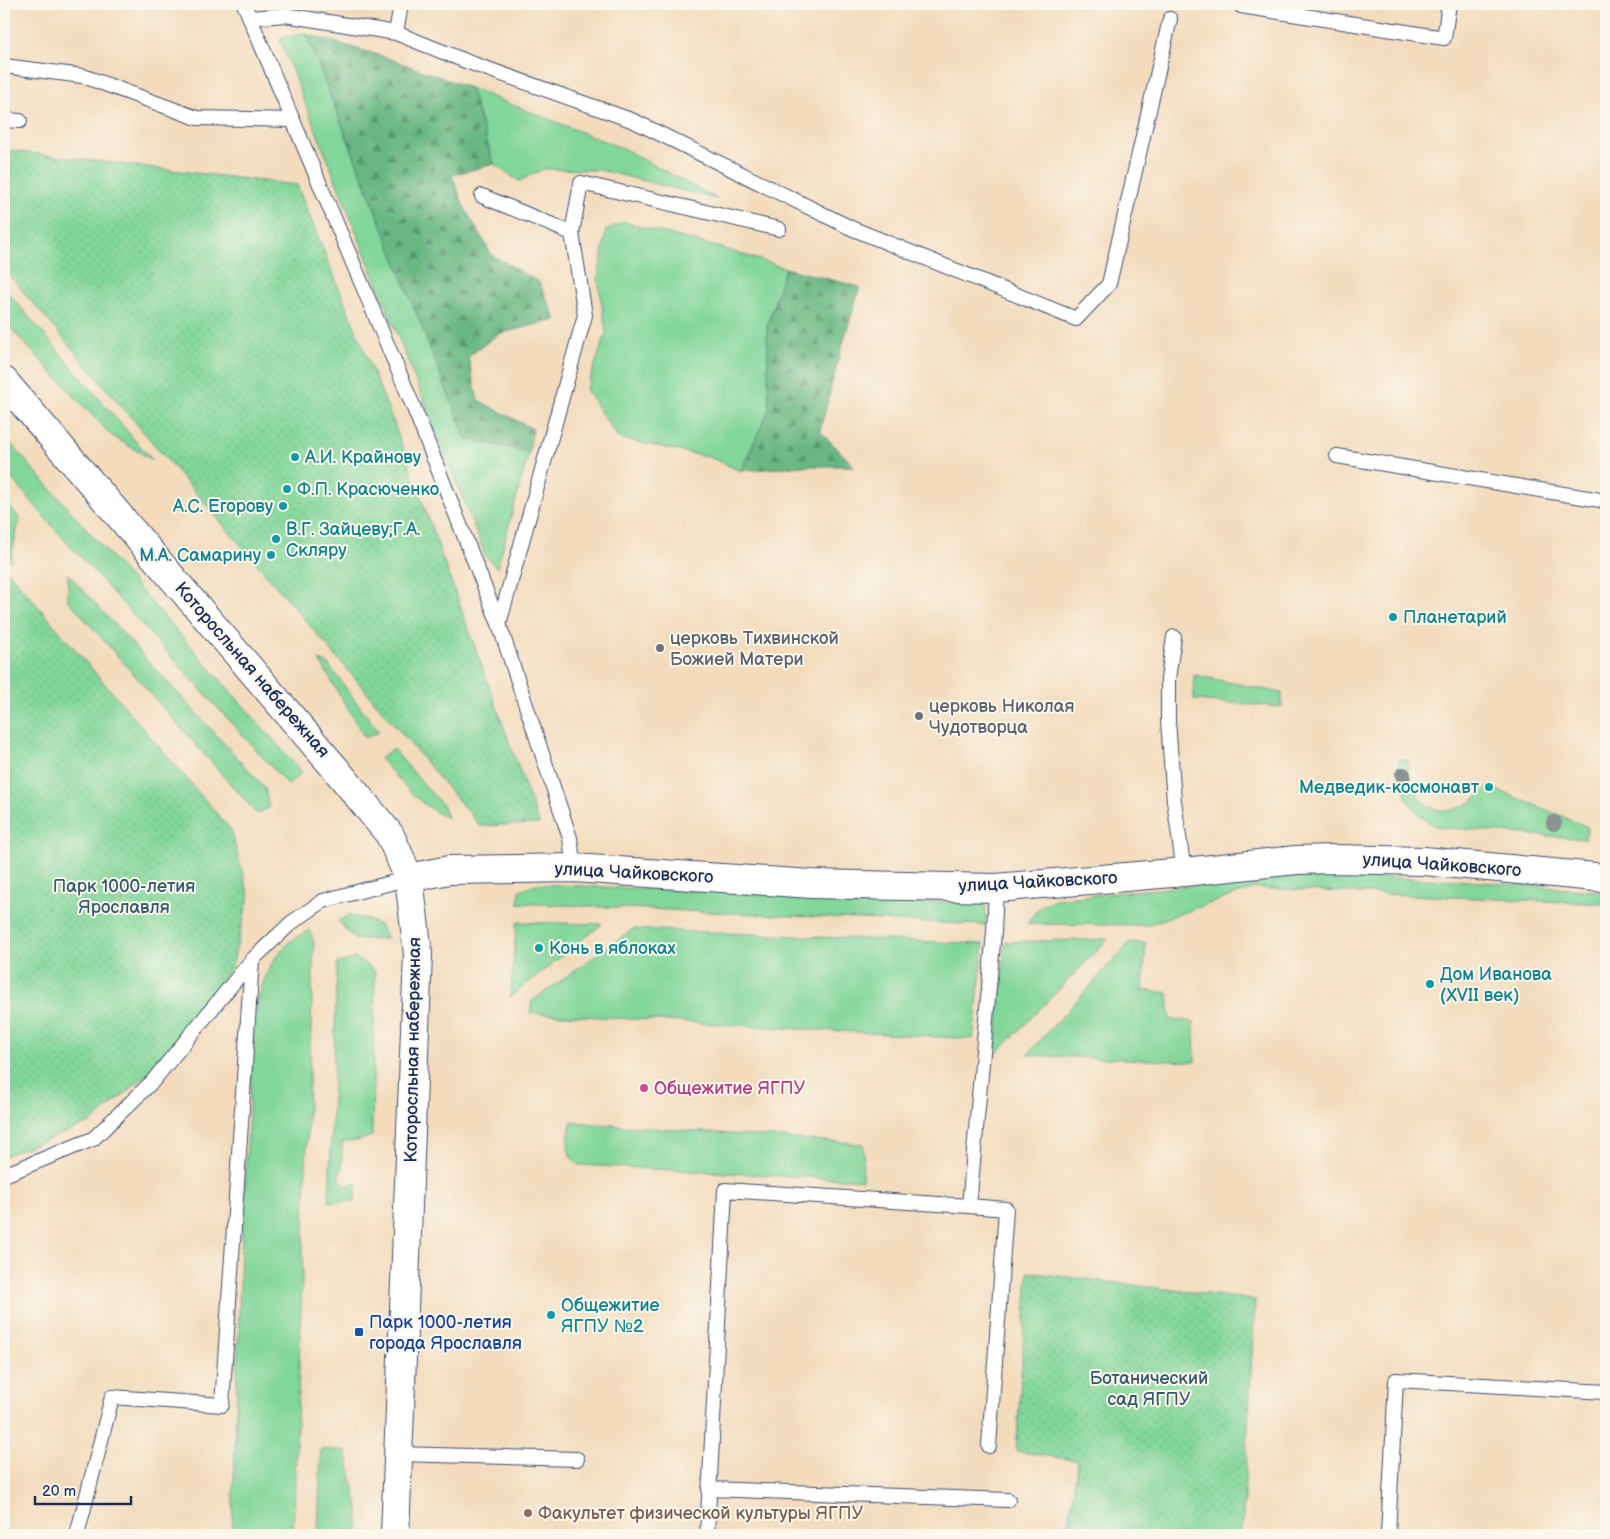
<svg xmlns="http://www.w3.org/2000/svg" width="1610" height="1539" font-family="'Balsamiq Sans',sans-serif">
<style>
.grass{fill:#81d699;stroke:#4e827c}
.forest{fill:url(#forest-firs);stroke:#427370}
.park{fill:url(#park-dots);stroke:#4e827c}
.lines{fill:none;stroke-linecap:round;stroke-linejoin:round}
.lane-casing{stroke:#3b496c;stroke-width:16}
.secondary-casing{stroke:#3b496c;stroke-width:30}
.lane{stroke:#fff;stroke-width:14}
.secondary{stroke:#fff;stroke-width:28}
.tree{fill:#8a9491}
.culture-dot{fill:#0f9aa8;stroke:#fbf7ec;stroke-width:2}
.worship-dot{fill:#6b7280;stroke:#fbf7ec;stroke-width:2}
.hotel-dot{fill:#d1479c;stroke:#fbf7ec;stroke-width:2}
.transit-dot{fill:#1a4fb4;stroke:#fbf7ec;stroke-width:2}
.education-dot{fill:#8d6e63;stroke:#fbf7ec;stroke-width:2}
.labels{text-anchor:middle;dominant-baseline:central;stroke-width:4;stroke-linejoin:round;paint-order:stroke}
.culture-label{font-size:18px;fill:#0d838f;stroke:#fbf7ec;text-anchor:start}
.worship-label{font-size:18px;fill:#5b616d;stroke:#fbf7ec;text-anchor:start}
.street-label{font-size:18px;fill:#1b2f5e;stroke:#fbf7ec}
.park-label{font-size:18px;fill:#34596d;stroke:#fbf7ec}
.hotel-label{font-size:18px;fill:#b23c85;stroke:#fbf7ec;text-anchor:start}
.transit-label{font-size:18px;fill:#164399;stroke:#fbf7ec;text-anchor:start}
.education-label{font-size:18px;fill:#785e54;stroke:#fbf7ec;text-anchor:start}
</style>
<defs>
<pattern id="forest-firs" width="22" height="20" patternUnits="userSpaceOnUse" patternTransform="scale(1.25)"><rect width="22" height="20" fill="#68b781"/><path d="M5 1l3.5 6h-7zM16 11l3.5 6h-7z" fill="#55956d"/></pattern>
<pattern id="park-dots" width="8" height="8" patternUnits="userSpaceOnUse" patternTransform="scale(1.25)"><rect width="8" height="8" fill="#81d699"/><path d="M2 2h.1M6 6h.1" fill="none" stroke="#6fb886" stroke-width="1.8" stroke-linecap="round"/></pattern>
</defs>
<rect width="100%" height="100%" fill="#fbf7ec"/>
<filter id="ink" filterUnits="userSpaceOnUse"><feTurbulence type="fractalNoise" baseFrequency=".02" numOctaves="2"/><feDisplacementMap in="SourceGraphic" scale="10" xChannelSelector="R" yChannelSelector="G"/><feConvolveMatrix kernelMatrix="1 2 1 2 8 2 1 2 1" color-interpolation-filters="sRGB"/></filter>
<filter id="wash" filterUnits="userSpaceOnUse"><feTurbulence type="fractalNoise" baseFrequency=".0096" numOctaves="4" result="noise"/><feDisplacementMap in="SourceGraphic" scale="20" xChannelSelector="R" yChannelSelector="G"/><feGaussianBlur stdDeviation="1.12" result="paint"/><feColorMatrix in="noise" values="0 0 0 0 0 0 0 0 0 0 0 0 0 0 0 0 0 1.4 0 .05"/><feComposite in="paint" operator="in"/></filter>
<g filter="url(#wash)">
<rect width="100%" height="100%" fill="#f3dbbc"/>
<path class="grass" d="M 306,34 L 466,438 L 529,452 L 497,568 L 486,557 L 279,38 Z
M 470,88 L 624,149 L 717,199 L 600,170 L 543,169 L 519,181 L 494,164 Z
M 623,222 L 725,249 L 785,268 L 767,327 L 769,409 L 741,471 L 709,457 L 618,438 L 586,390 L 606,333 L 598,279 L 606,230 Z
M 4,288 L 152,460 L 111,435 L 13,331 L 4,321 Z
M 4,436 L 302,772 L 288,785 L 53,527 L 4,469 Z
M 4,499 L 20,519 L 10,561 L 4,553 Z
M 68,574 L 265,788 L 269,808 L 257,814 L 68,600 Z
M 319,660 L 327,663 L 379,732 L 365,738 Z
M 1194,675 L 1282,693 L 1282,707 L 1194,700 Z
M 393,749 L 443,806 L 447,818 C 416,803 402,783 380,758 Z
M 1399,759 L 1407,760 C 1408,768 1408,776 1411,783 C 1427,823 1465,815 1488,786 L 1588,827 L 1585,839 L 1438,827 C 1409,813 1399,790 1399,759 Z
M 1317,876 L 1458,880 L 1606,892 L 1606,904 L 1255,888 L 1147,925 L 1028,924 C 1036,909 1040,905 1056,899 L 1255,879 Z
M 535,884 L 986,904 L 985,925 L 518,903 L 520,890 Z
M 349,915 L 369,920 L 381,926 L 387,939 L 355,939 L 338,921 Z
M 517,922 L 602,924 L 510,997 Z
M 633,929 L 984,944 L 973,1039 L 530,1013 L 532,1001 Z
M 309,930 L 314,942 L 293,1535 L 232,1535 L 241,1253 L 254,1020 C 258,995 266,967 283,948 C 290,940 301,935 309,930 Z
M 1108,939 L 995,1055 L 1005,942 Z
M 1130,942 L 1146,943 L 1143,990 L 1168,993 L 1170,1019 L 1194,1022 L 1195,1062 L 1027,1055 Z
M 356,958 L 375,971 L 372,1136 L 357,1141 L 342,1142 L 342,1166 L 339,1175 L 342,1183 C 347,1186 351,1186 357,1183 L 355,1201 L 329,1202 L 337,963 Z
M 571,1122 L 864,1144 L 862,1180 L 578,1165 C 563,1152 569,1139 571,1122 Z
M 321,1449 L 346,1451 L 359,1513 L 358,1535 L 318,1535 Z"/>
<path class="forest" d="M 306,34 L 379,55 L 470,88 L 494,164 L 452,175 L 464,207 L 492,255 L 539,282 L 556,320 L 498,334 L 468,357 L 478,400 L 533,429 L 529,452 L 466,439 Z
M 785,268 L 860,287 L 839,356 L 820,431 L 854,466 L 805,466 L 741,471 L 769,409 L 767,327 Z"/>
<path class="park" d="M 4,150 L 297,185 L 393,421 L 539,824 L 480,826 C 323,639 162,455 4,269 Z
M 4,567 L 231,830 L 249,896 L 232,966 L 158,1065 L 90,1123 L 4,1156 Z
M 1028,1272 L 1255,1300 L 1242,1535 L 1066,1535 L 1078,1461 L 1016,1451 Z"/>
</g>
<g filter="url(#ink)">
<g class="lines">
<g class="lane-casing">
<path id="lane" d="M 244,4 L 414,408 L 499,624 L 570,838 L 574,868
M 1241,6 L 1444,38 L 1449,4
M 250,18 L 285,15 L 396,33 L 468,62 L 634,121 L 851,228 L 1076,319 L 1109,284 L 1170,19
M 396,33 L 401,4
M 4,66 L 83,76 L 197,118 L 292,120
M 4,120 L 20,121
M 482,196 L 572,233
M 1337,456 L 1606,501
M 499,624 L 585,315 L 572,233 L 581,183 L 779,229
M 1174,637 L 1168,679 L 1168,721 L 1174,801 L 1184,872
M 4,1175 L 93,1139 L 152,1082 L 252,960 L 291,923 L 323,901 L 409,878
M 969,1206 L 1006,1209 L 989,1446
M 398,1454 L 577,1459
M 709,1489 L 1008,1500
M 77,1535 L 112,1397 L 222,1405 L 252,960
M 707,1535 L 725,1190 L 969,1206 L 994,932 L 996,888
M 1388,1535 L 1396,1380 L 1606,1392"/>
</g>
<g class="secondary-casing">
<path id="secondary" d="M 4,381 L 334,767 L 390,835 L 409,878 L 418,954 L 395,1535
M 409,878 L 449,870 L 574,868 L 812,884 L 996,888 L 1184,872 L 1296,860 L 1335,859 L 1424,861 L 1606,878"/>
</g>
<use href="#lane" class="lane"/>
<use href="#secondary" class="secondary"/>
</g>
<g class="tree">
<circle cx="1403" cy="775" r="8"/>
<circle cx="1554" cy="823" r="8"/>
</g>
</g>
<g class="culture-dot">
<circle cx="295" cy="457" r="5"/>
<circle cx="287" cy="489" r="5"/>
<circle cx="283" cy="506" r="5"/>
<circle cx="276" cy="539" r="5"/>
<circle cx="271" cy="555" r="5"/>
<circle cx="1393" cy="617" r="5"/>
<circle cx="1489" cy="787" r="5"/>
<circle cx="539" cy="948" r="5"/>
<circle cx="1430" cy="984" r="5"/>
<circle cx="551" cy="1315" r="5"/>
</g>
<g class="worship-dot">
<circle cx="660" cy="648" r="5"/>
<circle cx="919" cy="716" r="5"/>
</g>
<circle class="hotel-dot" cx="644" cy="1088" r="5"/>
<rect class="transit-dot" x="354" y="1327" width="10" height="10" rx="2.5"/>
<circle class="education-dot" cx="528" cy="1513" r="5"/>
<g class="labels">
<g class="culture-label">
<text x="305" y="457">А.И. Крайнову</text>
<text x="297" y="489">Ф.П. Красюченко</text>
<text x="273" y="506" text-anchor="end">А.С. Егорову</text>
<text x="286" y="529">В.Г. Зайцеву;Г.А.<tspan x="286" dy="21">Скляру</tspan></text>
<text x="261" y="555" text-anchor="end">М.А. Самарину</text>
<text x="1403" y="617">Планетарий</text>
<text x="1479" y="787" text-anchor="end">Медведик-космонавт</text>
<text x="549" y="948">Конь в яблоках</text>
<text x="1440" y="974">Дом Иванова<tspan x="1440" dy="21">(XVII век)</tspan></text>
<text x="561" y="1305">Общежитие<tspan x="561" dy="21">ЯГПУ №2</tspan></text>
</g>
<g class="worship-label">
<text x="670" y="638">церковь Тихвинской<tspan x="670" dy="21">Божией Матери</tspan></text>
<text x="929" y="706">церковь Николая<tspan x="929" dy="21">Чудотворца</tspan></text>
</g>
<g class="street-label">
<text transform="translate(252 670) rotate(49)">Которосльная набережная</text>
<text transform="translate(1442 865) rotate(4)">улица Чайковского</text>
<text transform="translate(634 873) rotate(3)">улица Чайковского</text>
<text transform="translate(1038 882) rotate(-3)">улица Чайковского</text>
<text transform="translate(413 1050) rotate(-89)">Которосльная набережная</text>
</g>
<g class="park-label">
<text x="124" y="886">Парк 1000-летия<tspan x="124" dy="21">Ярославля</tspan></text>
<text x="1149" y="1378">Ботанический<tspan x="1149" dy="21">сад ЯГПУ</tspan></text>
</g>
<g class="hotel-label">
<text x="654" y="1088">Общежитие ЯГПУ</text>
</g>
<g class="transit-label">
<text x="369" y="1322">Парк 1000-летия<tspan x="369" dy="21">города Ярославля</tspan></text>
</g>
<g class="education-label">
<text x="538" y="1513">Факультет физической культуры ЯГПУ</text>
</g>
</g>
<rect width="1610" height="1539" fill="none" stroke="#fbf7ec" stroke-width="20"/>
<path d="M35 1496v8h96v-8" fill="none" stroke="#1b2f5e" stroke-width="2.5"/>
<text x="42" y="1496" font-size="15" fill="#1b2f5e" stroke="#fbf7ec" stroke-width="4" paint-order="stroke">20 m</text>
</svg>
